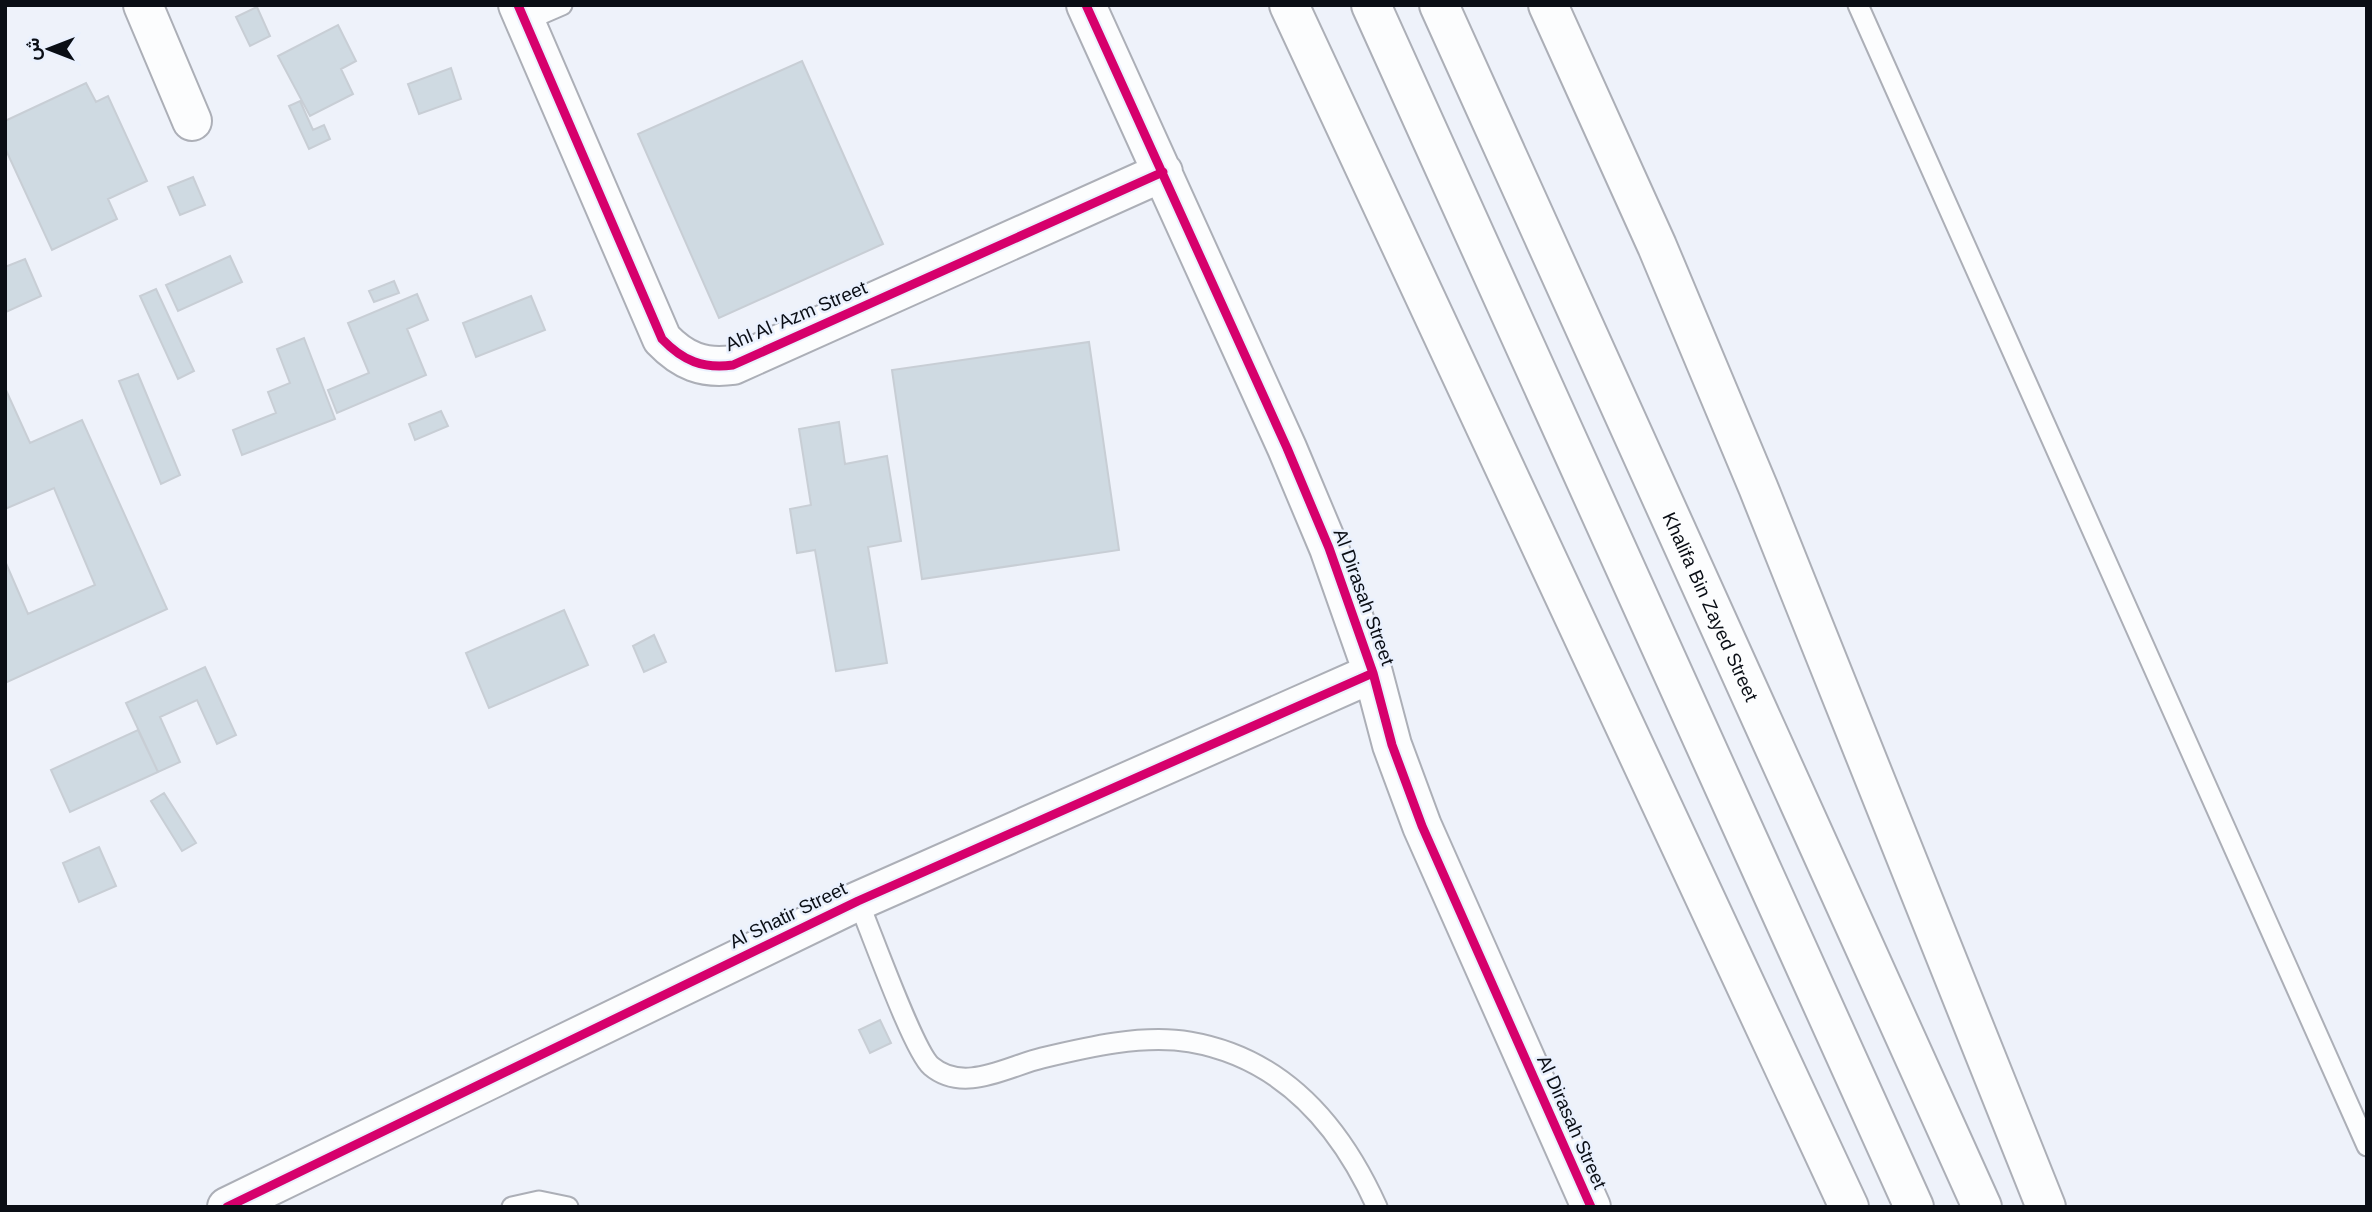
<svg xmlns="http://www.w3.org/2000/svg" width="2372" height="1212" font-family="Arial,Vazirmatn,sans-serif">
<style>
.building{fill:#cfdae2;stroke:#c8ced5;stroke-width:2}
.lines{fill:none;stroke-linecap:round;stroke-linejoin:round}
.lane-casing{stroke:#acafb7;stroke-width:23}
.street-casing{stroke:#acafb7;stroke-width:42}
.primary-casing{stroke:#acafb7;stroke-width:42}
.highway-casing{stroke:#acafb7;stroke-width:42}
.lane{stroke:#fcfdfe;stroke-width:19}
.street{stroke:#fcfdfe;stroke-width:38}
.primary{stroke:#fcfdfe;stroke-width:38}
.highway{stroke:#fcfdfe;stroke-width:38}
.cycleway-casing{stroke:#eaf1fe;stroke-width:13}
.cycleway{stroke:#d6006c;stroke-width:9}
.labels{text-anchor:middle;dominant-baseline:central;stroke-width:5;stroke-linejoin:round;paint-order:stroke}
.street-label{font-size:19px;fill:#0a0e15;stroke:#eaf1fe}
</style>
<rect width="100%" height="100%" fill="#eef2fa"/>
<path class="building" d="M 257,7 L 270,36 L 250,46 L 236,17 Z
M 338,25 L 356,61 L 341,69 L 353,94 L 310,116 L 278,56 Z
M 802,61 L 883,244 L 719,318 L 638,134 Z
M 451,68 L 461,99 L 419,114 L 408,84 Z
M 86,83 L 96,102 L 108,96 L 147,181 L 108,199 L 117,219 L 52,250 L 5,148 L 5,121 Z
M 300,101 L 313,130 L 324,125 L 330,139 L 309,149 L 289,106 Z
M 193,177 L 205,205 L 180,215 L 168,187 Z
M 230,256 L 242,282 L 178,311 L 166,285 Z
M 25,259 L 41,296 L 6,312 L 5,267 Z
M 394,281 L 399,293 L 374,302 L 369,291 Z
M 156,289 L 194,371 L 178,379 L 140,296 Z
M 417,294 L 428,320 L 407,329 L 426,375 L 337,413 L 328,390 L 369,373 L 348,323 Z
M 531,296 L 545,330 L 476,357 L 463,323 Z
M 304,338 L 335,419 L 242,455 L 233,430 L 276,413 L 268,392 L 290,383 L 277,349 Z
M 1089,342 L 1119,550 L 922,579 L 892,370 Z
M 138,374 L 180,475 L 161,484 L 119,381 Z
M 5,388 L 30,443 L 82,420 L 167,609 L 5,683 L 5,561 L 28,614 L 95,585 L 54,488 L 5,509 Z
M 441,411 L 448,426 L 415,440 L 409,424 Z
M 839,422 L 845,464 L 887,456 L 901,541 L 868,547 L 887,663 L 836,671 L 815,550 L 797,553 L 790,509 L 811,505 L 799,429 Z
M 564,610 L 588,665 L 489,708 L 466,653 Z
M 654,635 L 666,662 L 644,672 L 633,646 Z
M 205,667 L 236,735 L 217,744 L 197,700 L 160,717 L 180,762 L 158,772 L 126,703 Z
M 138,730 L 158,772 L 70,812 L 51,770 Z
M 164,793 L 196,843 L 182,851 L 151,801 Z
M 99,847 L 116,886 L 79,902 L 63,863 Z
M 880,1020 L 891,1043 L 870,1053 L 859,1030 Z"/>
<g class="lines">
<g class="lane-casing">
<path id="lane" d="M 1858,5 L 2367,1146
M 525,21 L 562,5
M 858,901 C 871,931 913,1050 931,1066 C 964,1094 1008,1066 1042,1058 C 1088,1047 1143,1034 1190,1042 C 1283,1058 1340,1125 1377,1207
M 512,1207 L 539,1201 L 568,1207"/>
</g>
<g class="street-casing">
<path id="street" d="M 143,5 L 192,121
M 518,5 L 662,339 C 683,361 703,369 733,365 L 1163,172
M 1086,5 L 1287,448 L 1329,548 L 1373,673 L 1392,745 L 1422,826 L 1591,1207
M 227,1207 L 858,901 L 1373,673"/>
</g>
<g class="primary-casing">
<path id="primary" d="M 1289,5 L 1849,1207
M 1548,5 L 1657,246 L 1758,487 L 2046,1207"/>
</g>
<g class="highway-casing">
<g id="highway">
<path d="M 1371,5 L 1914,1207"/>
<path id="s1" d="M 1439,5 L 1982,1207"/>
</g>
</g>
<use href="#lane" class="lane"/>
<use href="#street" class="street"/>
<use href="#primary" class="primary"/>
<use href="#highway" class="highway"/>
<g class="cycleway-casing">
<path id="cycleway" d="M 518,5 L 662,339 C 683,361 703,369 733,365 L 1163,172
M 1086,5 L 1287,448 L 1329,548 L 1373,673 L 1392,745 L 1422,826 L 1591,1207
M 227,1207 L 858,901 L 1373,673"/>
</g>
<use href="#cycleway" class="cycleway"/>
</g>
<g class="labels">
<g class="street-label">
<text transform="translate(796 316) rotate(-23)">Ahl Al 'Azm Street</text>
<text transform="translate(1364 597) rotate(70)">Al Dirasah Street</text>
<text stroke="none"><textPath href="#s1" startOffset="660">Khalifa Bin Zayed Street</textPath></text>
<text transform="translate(788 915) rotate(-26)">Al Shatir Street</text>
<text transform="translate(1572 1122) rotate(66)">Al Dirasah Street</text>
</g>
</g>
<rect width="2372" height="1212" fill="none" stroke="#0a0e15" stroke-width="14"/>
<g transform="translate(49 49) rotate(270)" stroke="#eaf1fe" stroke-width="5" paint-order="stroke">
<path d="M0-5L12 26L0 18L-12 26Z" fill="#0a0e15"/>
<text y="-10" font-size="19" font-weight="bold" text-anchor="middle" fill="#0a0e15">ش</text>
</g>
</svg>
